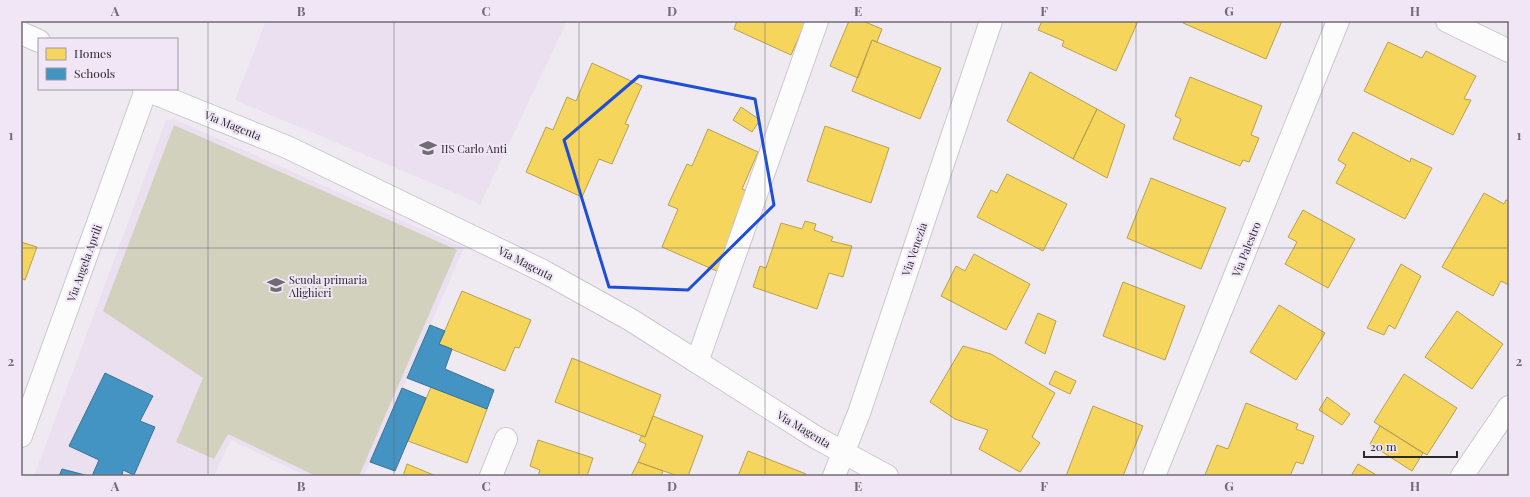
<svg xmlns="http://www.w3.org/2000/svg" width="1530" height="497" font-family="'Playfair Display',serif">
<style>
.built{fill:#ebe0f0}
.green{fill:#d1d1bd}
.homes{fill:#f6d55c;stroke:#b9a14e}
.schools{fill:#4393c3;stroke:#3c7396}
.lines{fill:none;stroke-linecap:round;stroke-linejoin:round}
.minor-casing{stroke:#cbc7cd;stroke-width:24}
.minor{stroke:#fdfcfd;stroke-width:22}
.marked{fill:none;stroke:#1d4ed8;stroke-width:3;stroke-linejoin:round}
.grid{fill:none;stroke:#706c73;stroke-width:1;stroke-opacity:0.55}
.labels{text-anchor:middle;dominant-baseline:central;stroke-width:4;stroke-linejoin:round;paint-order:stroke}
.street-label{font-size:11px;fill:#2b282e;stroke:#f0e6f6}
.poi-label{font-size:11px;fill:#2b282e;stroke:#f0e6f6;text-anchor:start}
.neatline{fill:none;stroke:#706c73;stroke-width:1.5}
.grid-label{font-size:13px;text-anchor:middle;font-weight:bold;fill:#706c73}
</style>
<rect width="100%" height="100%" fill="#efeaf2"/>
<path class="built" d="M 266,21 L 567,21 L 480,205 L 462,196 L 235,100 Z
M 174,119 L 464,248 L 364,476 L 306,476 L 231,440 L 214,476 L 34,476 L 166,120 Z"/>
<path class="green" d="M 174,125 L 457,250 L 359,476 L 316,476 L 228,434 L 214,459 L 176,442 L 203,378 L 103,311 Z"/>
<path class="homes" d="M 737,21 L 806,21 L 791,55 L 734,29 Z
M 849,21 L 863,21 L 882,29 L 877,42 L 872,40 L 858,78 L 830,66 Z
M 1042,21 L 1138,21 L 1116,71 L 1062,46 L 1064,41 L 1038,30 Z
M 1184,21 L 1282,21 L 1266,59 L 1183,23 Z
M 872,40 L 941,68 L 920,119 L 852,91 Z
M 1388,42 L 1422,58 L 1426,51 L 1476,76 L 1464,99 L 1471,100 L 1453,135 L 1364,91 Z
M 592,63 L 642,86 L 625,124 L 629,125 L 612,164 L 599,159 L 582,197 L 526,172 L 546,127 L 553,130 L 567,97 L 576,101 Z
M 1030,72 L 1097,109 L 1073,159 L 1007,121 Z
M 1190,77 L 1262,106 L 1251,135 L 1259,138 L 1249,162 L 1243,160 L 1240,166 L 1173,139 L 1181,119 L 1175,116 Z
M 741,107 L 760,120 L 752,132 L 733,120 Z
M 1097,109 L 1125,125 L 1107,178 L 1073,159 Z
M 825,126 L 889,148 L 871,203 L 807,181 Z
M 708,129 L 758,152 L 742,189 L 747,191 L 733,224 L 739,227 L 719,272 L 662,247 L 678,209 L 668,205 L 687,164 L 692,166 Z
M 1353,132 L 1410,162 L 1411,158 L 1432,168 L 1405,219 L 1336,183 L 1346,165 L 1338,160 Z
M 1007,174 L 1067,204 L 1043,251 L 977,217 L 991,190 L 997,193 Z
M 1151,178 L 1226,208 L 1201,269 L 1127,238 Z
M 1484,193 L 1504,204 L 1506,200 L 1509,201 L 1509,285 L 1501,281 L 1493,296 L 1442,267 Z
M 1303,210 L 1355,239 L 1328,288 L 1285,264 L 1297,242 L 1288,237 Z
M 805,221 L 816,224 L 814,230 L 833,237 L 831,241 L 852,246 L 843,277 L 829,273 L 817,309 L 753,287 L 760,266 L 766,268 L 781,223 L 802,229 Z
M 21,242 L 37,247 L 25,280 L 21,278 Z
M 974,254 L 1030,284 L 1006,330 L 941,296 L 956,266 L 965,271 Z
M 1401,264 L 1421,276 L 1395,329 L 1389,325 L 1384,335 L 1367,328 Z
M 1123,282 L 1185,306 L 1165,360 L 1103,336 Z
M 462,291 L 531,320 L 519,348 L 515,347 L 505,371 L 439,344 Z
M 1279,305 L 1325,333 L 1296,380 L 1250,352 Z
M 1457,311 L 1503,344 L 1472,389 L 1425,357 Z
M 1038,313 L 1056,321 L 1045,354 L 1025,343 Z
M 963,346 L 991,354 L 1055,393 L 1032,437 L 1040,443 L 1020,472 L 979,449 L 988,430 L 955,419 L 930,402 Z
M 572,358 L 661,395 L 645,437 L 555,402 Z
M 1055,371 L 1076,381 L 1070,394 L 1049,384 Z
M 1404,374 L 1457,408 L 1427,455 L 1374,422 Z
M 431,387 L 487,409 L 467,463 L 408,441 Z
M 1327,397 L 1350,414 L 1342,425 L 1319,410 Z
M 1246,403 L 1298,424 L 1296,429 L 1314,436 L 1303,464 L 1296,462 L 1290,476 L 1209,476 L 1205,475 L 1217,445 L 1228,449 Z
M 1093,406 L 1143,426 L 1123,476 L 1066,476 Z
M 653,416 L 703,436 L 688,476 L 678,476 L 638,462 L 646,444 L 639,441 L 642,435 L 645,437 Z
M 1380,426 L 1423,453 L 1412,471 L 1370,444 Z
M 538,440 L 593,458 L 587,476 L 538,476 L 540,470 L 530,466 Z
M 748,451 L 806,474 L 805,476 L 738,476 Z
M 638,462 L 663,471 L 661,476 L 631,476 Z
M 407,464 L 436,476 L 403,476 Z
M 1358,464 L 1378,476 L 1351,476 Z"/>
<path class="schools" d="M 430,325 L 445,331 L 439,344 L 452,349 L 445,369 L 494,390 L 487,409 L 407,378 Z
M 105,373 L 153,396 L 140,421 L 155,427 L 134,475 L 123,470 L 122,476 L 92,476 L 99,460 L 69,446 Z
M 402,388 L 426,398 L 395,471 L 370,462 Z
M 62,469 L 89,476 L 59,476 Z"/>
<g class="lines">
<g class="minor-casing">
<path id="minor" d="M 1447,21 L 1509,51
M 21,33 L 39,41
M 144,89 L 287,147 L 543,271 L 631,320 L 817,438 L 887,476
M 697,362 L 817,21
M 21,436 L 146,90
M 491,476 L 506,439
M 834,476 L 859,413 L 991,21
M 1154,476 L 1338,21
M 1462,476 L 1509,407"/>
</g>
<use href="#minor" class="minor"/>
</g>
<path class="marked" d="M 639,76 L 755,99 L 774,205 L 688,290 L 609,287 L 564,140 Z"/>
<path class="grid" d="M 208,21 L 208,476M 394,21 L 394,476M 579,21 L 579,476M 765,21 L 765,476M 951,21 L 951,476M 1136,21 L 1136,476M 1322,21 L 1322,476M 21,248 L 1509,248"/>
<defs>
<g id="school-bare" transform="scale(1.38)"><path d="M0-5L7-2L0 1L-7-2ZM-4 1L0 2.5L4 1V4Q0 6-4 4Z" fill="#706c73" stroke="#f0e6f6" stroke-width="2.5" paint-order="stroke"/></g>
</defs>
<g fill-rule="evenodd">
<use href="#school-bare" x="428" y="148"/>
<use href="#school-bare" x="276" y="285"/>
</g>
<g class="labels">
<g class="street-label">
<text transform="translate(233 125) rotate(22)">Via Magenta</text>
<text transform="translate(914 249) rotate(-71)">Via Venezia</text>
<text transform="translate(1246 249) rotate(-68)">Via Palestro</text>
<text transform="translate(84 263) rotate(-70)">Via Angela Aprili</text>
<text transform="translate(526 263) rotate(27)">Via Magenta</text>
<text transform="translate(804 429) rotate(31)">Via Magenta</text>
</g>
<g class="poi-label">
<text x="441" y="148">IIS Carlo Anti</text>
<text x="289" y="279">Scuola primaria<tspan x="289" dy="13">Alighieri</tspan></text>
</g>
</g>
<rect width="1530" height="497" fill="none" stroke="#f0e6f6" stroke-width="44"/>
<rect x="38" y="38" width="140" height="52" fill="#f0e6f6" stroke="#a19aa6"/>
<rect x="46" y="48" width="20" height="12" fill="#f6d55c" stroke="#a19aa6"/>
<text x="74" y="58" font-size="12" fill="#2b282e">Homes</text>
<rect x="46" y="68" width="20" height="12" fill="#4393c3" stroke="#a19aa6"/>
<text x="74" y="78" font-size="12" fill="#2b282e">Schools</text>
<path d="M1364 451v6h93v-6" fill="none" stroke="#2b282e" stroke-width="2"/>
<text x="1370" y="451" font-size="12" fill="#2b282e" stroke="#f0e6f6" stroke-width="3" paint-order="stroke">20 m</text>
<rect x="22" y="22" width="1486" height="453" class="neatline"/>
<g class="grid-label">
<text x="115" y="16">A</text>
<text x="301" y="16">B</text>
<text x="486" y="16">C</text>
<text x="672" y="16">D</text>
<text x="858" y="16">E</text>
<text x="1044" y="16">F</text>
<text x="1229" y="16">G</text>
<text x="1415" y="16">H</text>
<text x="11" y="140">1</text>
<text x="1519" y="140">1</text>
<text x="11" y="366">2</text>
<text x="1519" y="366">2</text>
<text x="115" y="491">A</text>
<text x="301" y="491">B</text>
<text x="486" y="491">C</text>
<text x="672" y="491">D</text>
<text x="858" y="491">E</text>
<text x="1044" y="491">F</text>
<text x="1229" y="491">G</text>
<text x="1415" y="491">H</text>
</g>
</svg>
